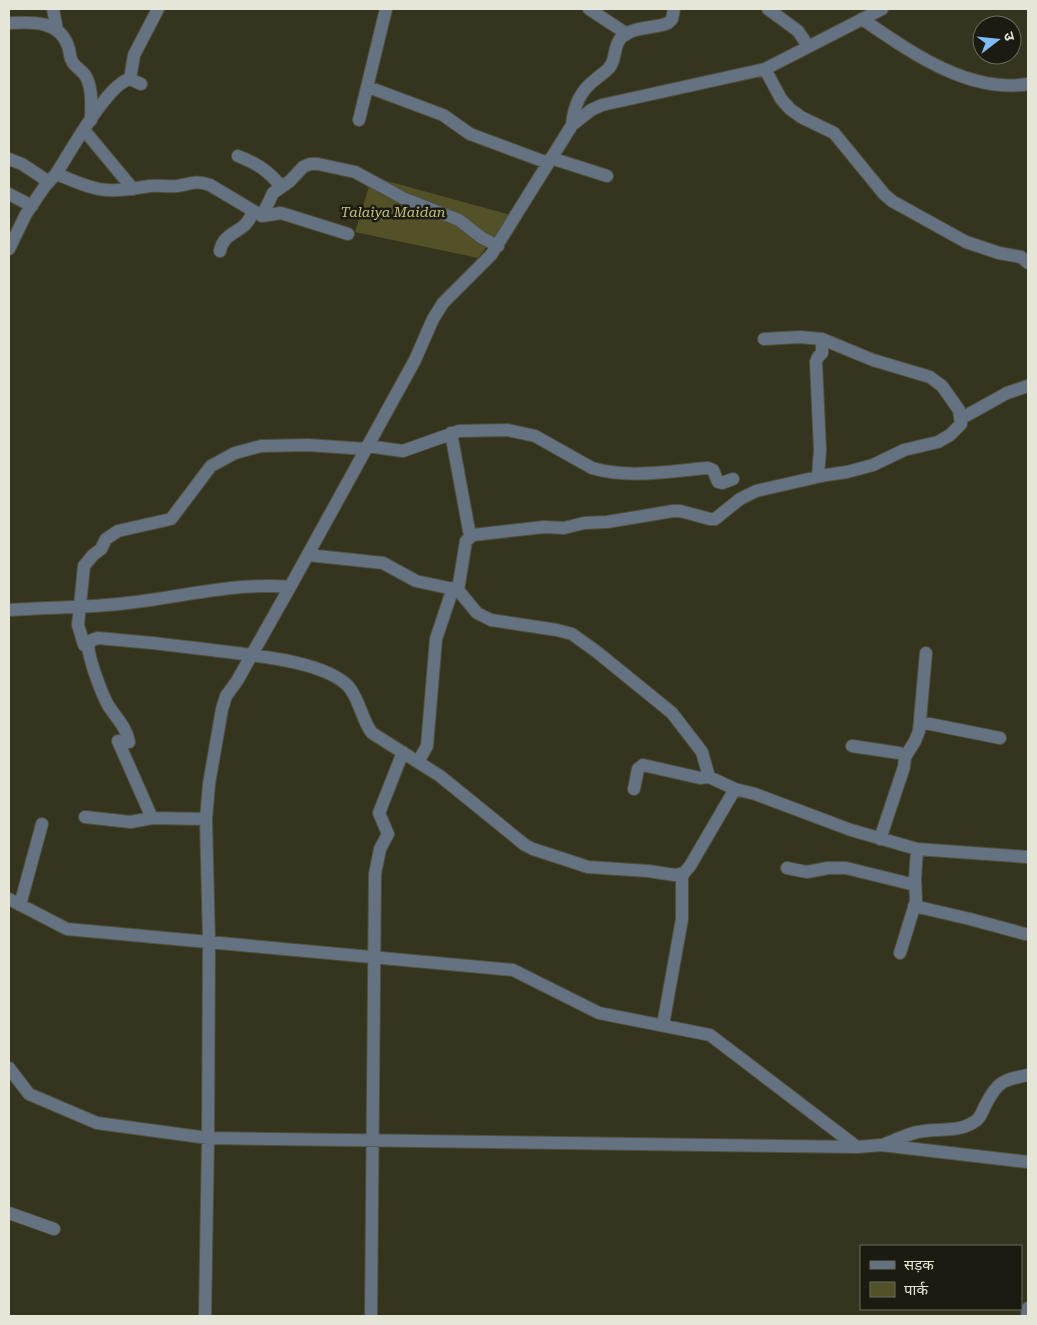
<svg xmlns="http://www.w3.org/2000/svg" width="1037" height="1325" font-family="'Roboto Serif','Noto Sans Devanagari',serif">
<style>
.green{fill:#525128}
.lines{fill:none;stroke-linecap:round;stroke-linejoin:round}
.minor-casing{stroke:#51503c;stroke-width:14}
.minor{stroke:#647282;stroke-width:12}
.labels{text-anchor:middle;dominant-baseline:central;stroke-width:5;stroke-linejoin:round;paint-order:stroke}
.park-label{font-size:14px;font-style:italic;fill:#c7c47a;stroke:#1b1b11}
</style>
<rect width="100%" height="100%" fill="#35341e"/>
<path class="green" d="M 372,177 L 511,215 L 478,258 L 355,232 Z"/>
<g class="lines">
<g class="minor-casing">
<path id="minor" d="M 53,9 L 57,30
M 589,9 L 627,34
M 768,9 L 798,31 L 808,46
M 862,19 C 909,51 968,94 1028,84
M 9,23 C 32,22 59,20 68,46 C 70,50 69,56 72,61 C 74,66 81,70 85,75 C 93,87 91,106 91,120
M 765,69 L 781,99 L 790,109 L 801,117 L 834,133 L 884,194 L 892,201 L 966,242 L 999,253 L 1021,257 L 1028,263
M 130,79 L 134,55 L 158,9
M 368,87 L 443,115 L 470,134 L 548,163
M 359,120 L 386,9
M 572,125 C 574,105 580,91 596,79 C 601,74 610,70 612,63 C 616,55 614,45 621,38 C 632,26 654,29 668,23 L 672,19 L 674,9
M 84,130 L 133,189
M 238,156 C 258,164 267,170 281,186
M 551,158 L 607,176
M 9,159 L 22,164 L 49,182
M 56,174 C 69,154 108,83 130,79 L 141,84
M 9,194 L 32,206
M 262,216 L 273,193 L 290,181 L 303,167 L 310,164 L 318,164 L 355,172 L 403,198 L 459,220 L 482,238 L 498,246
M 9,249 L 26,214 L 45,186 L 56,174 C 73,180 89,189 107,190 C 122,191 136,188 150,186 C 159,185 168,187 177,186 C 191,184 195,180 210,185 L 262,216 L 281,213 L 348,234
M 220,251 C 224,229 246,235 253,211
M 962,418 L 1007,393 L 1028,386
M 451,433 L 470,536
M 367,446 L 403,451 L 459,431 L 508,430 L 535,436 L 592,468 C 629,479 670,471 708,468 L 713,470 L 718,482 L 722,483 L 733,479
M 818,476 L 820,450 L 816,362 L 818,357 L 822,353 L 822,339
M 308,555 L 383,563 L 416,581 L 458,590 L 477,613 L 491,620 L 557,630 L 572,634 L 597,652 L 672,713 L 702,752 L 709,777 L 735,789
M 458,590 L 466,541 L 473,535 L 544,527 L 564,528 L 584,523 L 607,522 L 673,511 L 680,511 L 710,519 L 715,519 L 740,499 L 756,491 L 826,475 L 847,472 L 873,465 L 904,450 L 938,442 L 950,435 L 961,424 L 959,410 L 942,386 L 930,377 L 873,360 L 822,339 L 800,337 L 764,339
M 9,610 C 48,607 88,608 127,603 C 182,597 235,582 290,587
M 84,645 L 78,625 L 84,566 L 93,555 L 101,549 L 106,539 L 118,531 L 171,519 L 211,466 L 235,453 L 261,446 L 308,445 L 366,449
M 920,722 L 1000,738
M 118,741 L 152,818
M 129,742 C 126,726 116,718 108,705 C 101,692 89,660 88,645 L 92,640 L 98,638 C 136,641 174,645 212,650 C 248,655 323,660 348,686 C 360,699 361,719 372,733 L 440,776 L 525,845 L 533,849 L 588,867 L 648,871 L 675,875 L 684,873 L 690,866 L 735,789 L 755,794 L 851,830 L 917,849 L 1028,857
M 852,746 L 899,753 L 903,754 L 905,757 L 904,767 L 880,839
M 905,757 L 915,741 L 919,731 L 926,653
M 418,762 L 427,746 L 436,639 L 453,588
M 634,789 L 638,769 L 643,765 L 700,778 L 709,777
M 85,817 L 131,822 L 152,818 L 206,819
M 787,868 L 807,872 L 828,868 L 846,868 L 915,885
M 9,899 L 67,929 L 513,970 L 599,1013 L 710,1035 L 857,1147
M 20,905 L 42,824
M 914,906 L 970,919 L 1025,934
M 900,953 L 916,901 L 915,879 L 917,849
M 663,1025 L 682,919 L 682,877 L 684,873
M 9,1068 L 29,1094 L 97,1123 L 208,1138 L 857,1147 L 881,1145 L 1028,1162
M 885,1144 C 896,1140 907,1134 918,1132 C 936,1128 958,1133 974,1122 C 980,1119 982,1112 985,1106 C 997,1082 1002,1080 1028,1075
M 9,1213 L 54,1229
M 205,1316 L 208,1138 L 209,942 L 206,819 L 209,784 L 222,709 L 226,696 L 237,681 L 290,587 L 415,360 L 433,319 L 443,303 L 491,255 L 572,125 L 591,110 L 602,105 L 765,69 L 882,9
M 371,1316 L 375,874 L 380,849 L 388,834 L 379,813 L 403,752
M 1027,1316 L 1028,1308"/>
</g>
<use href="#minor" class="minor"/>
</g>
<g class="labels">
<g class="park-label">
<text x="393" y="212">Talaiya Maidan</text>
</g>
</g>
<rect width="1037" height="1325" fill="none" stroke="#e5e5d8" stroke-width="20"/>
<rect x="860" y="1245" width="162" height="65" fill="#1b1b11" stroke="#6c6c61"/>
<rect x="870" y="1261" width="25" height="8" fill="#647282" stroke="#6c6c61"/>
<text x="904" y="1270" font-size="15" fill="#e5e5d8">सड़क</text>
<rect x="870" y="1282" width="25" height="15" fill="#525128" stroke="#6c6c61"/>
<text x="904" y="1295" font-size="15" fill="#e5e5d8">पार्क</text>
<g transform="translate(997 40) rotate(74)"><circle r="24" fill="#1b1b11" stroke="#6c6c61"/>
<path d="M0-4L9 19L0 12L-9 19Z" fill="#81bcfa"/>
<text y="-8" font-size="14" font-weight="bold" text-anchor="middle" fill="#e5e5d8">उ</text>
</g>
</svg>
